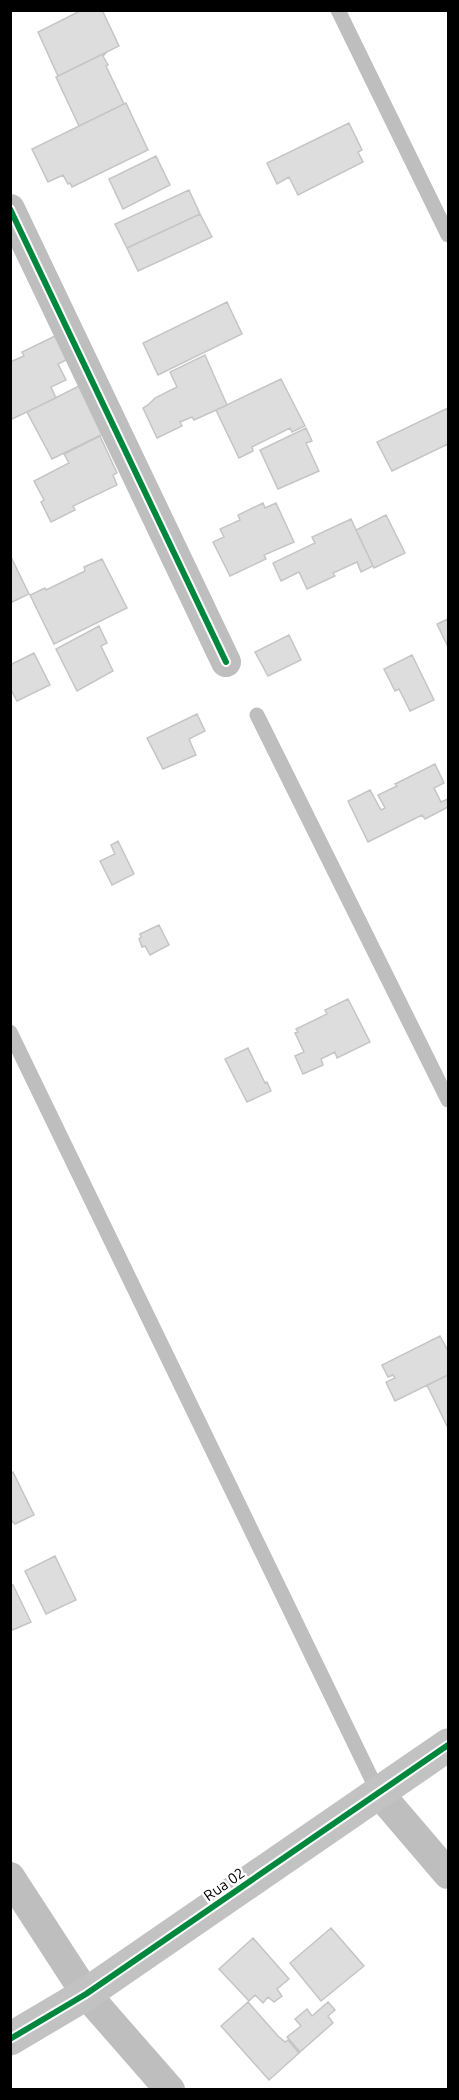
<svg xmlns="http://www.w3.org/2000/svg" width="459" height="2100" font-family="Ubuntu,sans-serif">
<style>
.building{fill:#ddd;stroke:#c5c5c5;stroke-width:1.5}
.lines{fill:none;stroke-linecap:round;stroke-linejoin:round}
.lane{stroke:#bebebe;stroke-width:15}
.street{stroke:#bebebe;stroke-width:30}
.secondary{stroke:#c2c2c2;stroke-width:33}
.cycleway-casing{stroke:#fff;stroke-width:10}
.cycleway{stroke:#00873e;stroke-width:6}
.labels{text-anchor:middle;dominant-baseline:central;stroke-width:5;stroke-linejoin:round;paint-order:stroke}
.street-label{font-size:15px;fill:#000;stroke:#fff}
</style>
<rect width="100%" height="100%" fill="#fff"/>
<path class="building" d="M 82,10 L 102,10 L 119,46 L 58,76 L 38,32 Z
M 107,52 L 103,56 L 108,65 L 106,66 L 124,104 L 79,126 L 56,77 Z
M 126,103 L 148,150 L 72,187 L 70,183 L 68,184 L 63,175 L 48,182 L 32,149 Z
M 349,123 L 362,150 L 358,152 L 363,162 L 298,195 L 289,177 L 277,184 L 267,163 Z
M 156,156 L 170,185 L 123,209 L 109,179 Z
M 189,190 L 200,214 L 127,248 L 115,224 Z
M 200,214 L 212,237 L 138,271 L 127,248 Z
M 227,302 L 242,334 L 158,375 L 143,343 Z
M 57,335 L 68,359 L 58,364 L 66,380 L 51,387 L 56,398 L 10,420 L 10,362 L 24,356 L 22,352 Z
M 205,355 L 227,405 L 194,420 L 192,417 L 180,422 L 182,426 L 157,438 L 143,408 L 148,405 L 155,398 L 177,387 L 170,372 Z
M 281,379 L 305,426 L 292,432 L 290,428 L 252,447 L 253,451 L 239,458 L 216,410 Z
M 83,384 L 107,432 L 52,459 L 27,412 Z
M 448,408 L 448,444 L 392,471 L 377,442 Z
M 306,428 L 312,441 L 306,443 L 319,471 L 278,489 L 260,450 Z
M 100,436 L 117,473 L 113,475 L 117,485 L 73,506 L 75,510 L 51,522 L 41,502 L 44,500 L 34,481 L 69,463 L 64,454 Z
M 263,503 L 265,508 L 276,503 L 294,542 L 264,555 L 266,559 L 230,576 L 213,542 L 224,537 L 220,529 L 240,520 L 238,515 Z
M 386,515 L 405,553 L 374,568 L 356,530 Z
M 351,519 L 373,566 L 361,572 L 357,562 L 333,573 L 335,576 L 307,589 L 299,572 L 281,581 L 273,563 L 315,543 L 312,537 Z
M 10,555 L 29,594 L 10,603 Z
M 102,559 L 127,608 L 54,644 L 30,595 L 45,588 L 46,590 L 85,571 L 84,567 Z
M 448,619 L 448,647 L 437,624 Z
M 99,626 L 107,643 L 101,646 L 113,671 L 77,691 L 56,649 Z
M 289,635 L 301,660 L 268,676 L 255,652 Z
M 34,653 L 50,685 L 17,701 L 10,688 L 10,665 Z
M 412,655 L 434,700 L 410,711 L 399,689 L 395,691 L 384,669 Z
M 197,714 L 205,731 L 189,739 L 196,755 L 163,769 L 147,738 Z
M 435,764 L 444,783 L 434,788 L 441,802 L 448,799 L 448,807 L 425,819 L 422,815 L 368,842 L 348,801 L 370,790 L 381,810 L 385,808 L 378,795 L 397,786 L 395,784 Z
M 118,841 L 134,874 L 112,885 L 100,861 L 115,854 L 111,845 Z
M 159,925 L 169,945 L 150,955 L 145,946 L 142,947 L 139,939 L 141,937 L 140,934 Z
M 348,999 L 370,1042 L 337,1058 L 335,1052 L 321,1059 L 323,1065 L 303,1074 L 295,1056 L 304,1052 L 295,1033 L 298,1032 L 296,1029 L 327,1014 L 325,1010 Z
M 248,1048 L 265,1083 L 267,1082 L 271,1091 L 247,1102 L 225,1059 Z
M 440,1336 L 447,1349 L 448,1348 L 448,1375 L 395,1401 L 386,1382 L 395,1378 L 393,1375 L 388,1377 L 382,1365 Z
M 448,1375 L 448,1428 L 427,1385 Z
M 13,1472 L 34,1515 L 15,1524 L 10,1519 L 10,1474 Z
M 55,1556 L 76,1600 L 46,1614 L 25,1571 Z
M 13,1585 L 31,1622 L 10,1631 L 10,1586 Z
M 331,1928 L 364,1966 L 321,2001 L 290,1963 Z
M 253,1938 L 289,1979 L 277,1989 L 282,1996 L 274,2002 L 268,1997 L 263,2003 L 255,1995 L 249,2001 L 219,1969 Z
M 248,2002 L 278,2036 L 285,2042 L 288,2040 L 299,2053 L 269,2080 L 221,2026 Z
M 328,2002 L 335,2010 L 328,2016 L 333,2023 L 300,2052 L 287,2037 L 301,2026 L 295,2019 L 307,2009 L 312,2016 Z"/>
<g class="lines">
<path class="lane" d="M 338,10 L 448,235
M 257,715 L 448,1100
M 10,1032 L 378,1792"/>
<path class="street" d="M 10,209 L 226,662
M 378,1792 L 448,1874
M 10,1877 L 86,1994 L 170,2090"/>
<path class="secondary" d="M 10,2039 L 86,1994 L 448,1745"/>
<g class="cycleway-casing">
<path id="cycleway" d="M 10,209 L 226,662
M 10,2039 L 86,1994 L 448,1745"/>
</g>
<use href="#cycleway" class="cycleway"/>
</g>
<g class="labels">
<g class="street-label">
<text transform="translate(224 1884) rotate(-35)">Rua 02</text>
</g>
</g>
<rect width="459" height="2100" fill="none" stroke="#000000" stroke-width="24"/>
</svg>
